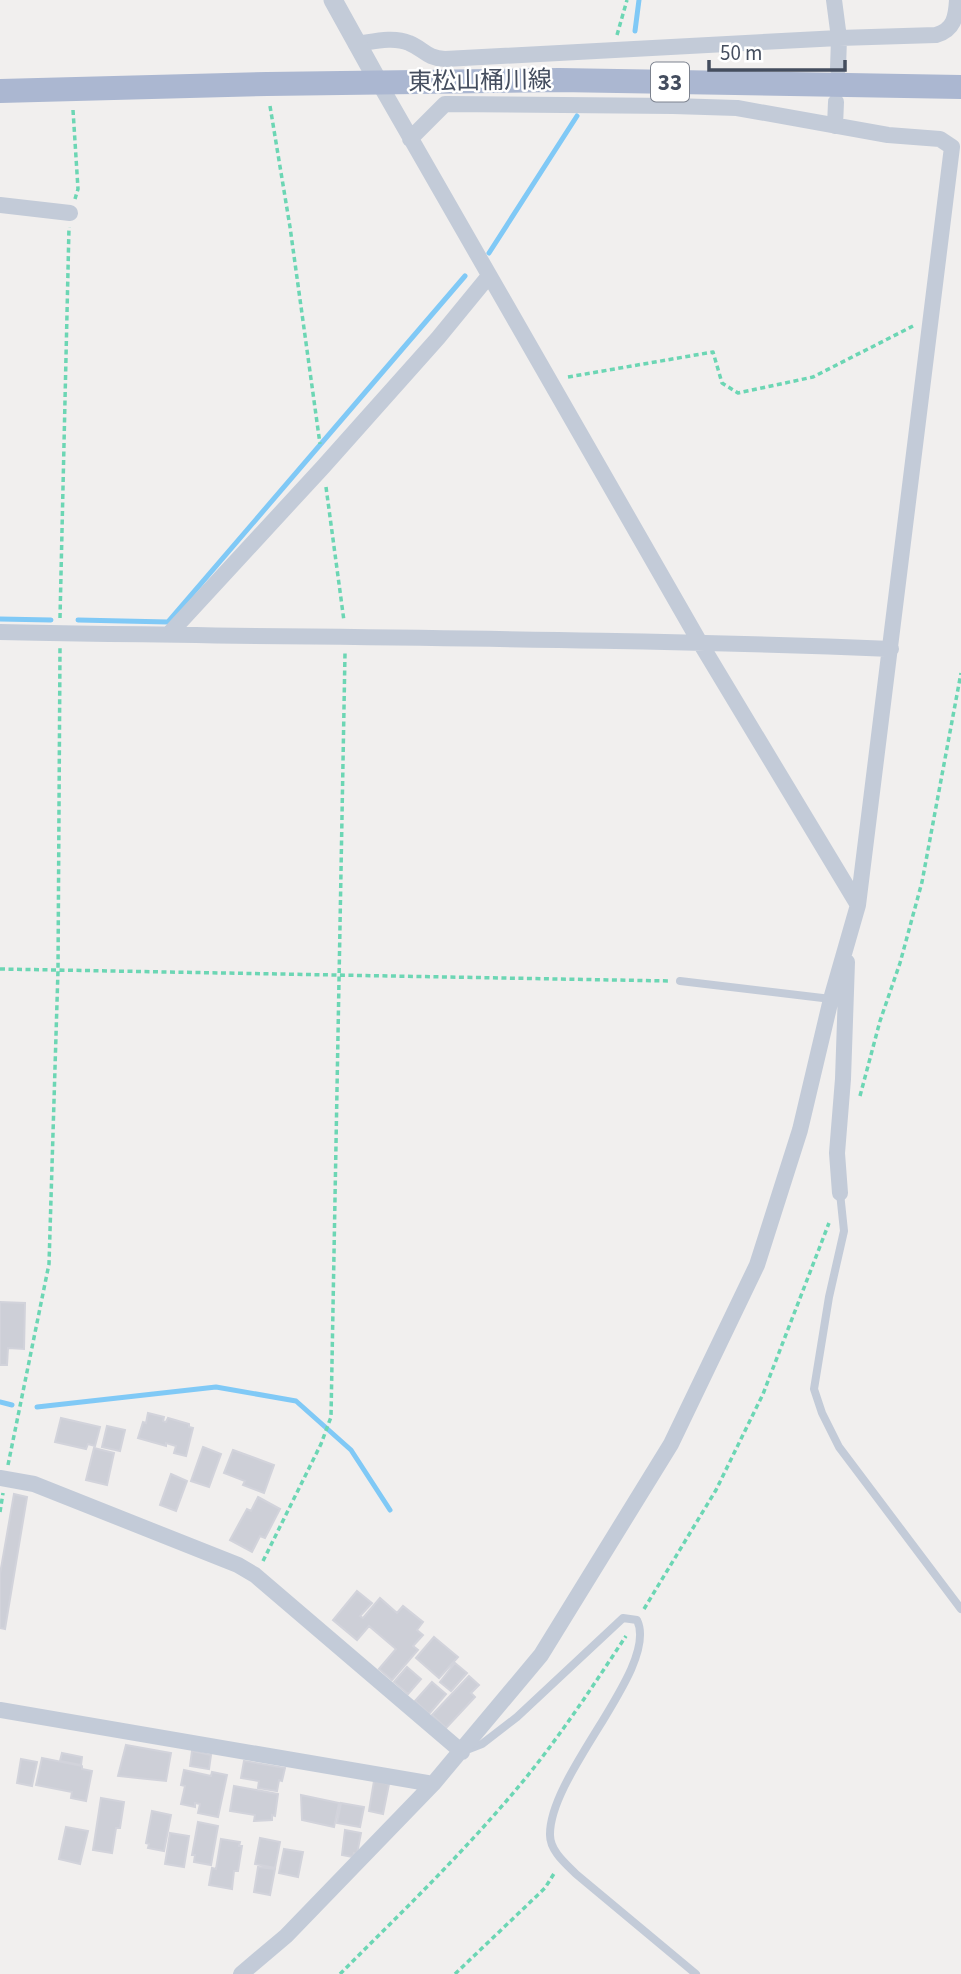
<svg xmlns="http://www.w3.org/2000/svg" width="961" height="1974" font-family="'Source Sans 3','Noto Sans JP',sans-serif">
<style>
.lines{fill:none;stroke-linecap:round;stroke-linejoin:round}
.stream{stroke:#80c9f6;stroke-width:5}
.building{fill:#cdcfd7;stroke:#d2d3db;stroke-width:2}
.path{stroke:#6cd6b4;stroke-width:3.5;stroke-dasharray:5 3.5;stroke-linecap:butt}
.service{stroke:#c3cbd8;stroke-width:8}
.minor{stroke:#c3cbd8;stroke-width:16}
.tertiary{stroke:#c3cbd8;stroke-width:19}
.primary{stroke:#abb7d1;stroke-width:24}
.labels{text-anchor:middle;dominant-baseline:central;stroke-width:5;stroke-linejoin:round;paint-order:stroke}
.shield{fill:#fff;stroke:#7c828e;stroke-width:2}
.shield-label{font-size:23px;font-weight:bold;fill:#444d5e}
.street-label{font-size:24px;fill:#444d5e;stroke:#fff}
</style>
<rect width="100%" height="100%" fill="#f1efee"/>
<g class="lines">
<path class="stream" d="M 635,31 L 639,0
M 489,253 L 577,116
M 0,619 L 51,620
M 78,620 L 168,622 L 465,276
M 0,1402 L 12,1405
M 37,1407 L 216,1387 L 296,1401 L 351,1450 L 390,1510"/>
</g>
<path class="building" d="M 0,1302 L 25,1303 L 24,1349 L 8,1348 L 7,1365 L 0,1365 Z
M 148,1413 L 164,1417 L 163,1421 L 166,1422 L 168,1418 L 189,1424 L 189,1427 L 193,1428 L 186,1456 L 174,1453 L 176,1446 L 166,1443 L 166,1446 L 138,1438 L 143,1422 L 146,1423 Z
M 61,1418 L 100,1427 L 95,1446 L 88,1444 L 86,1449 L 55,1442 Z
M 107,1426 L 125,1430 L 120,1451 L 102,1447 Z
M 203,1447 L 221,1454 L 209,1487 L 191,1481 Z
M 94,1448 L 114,1453 L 107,1485 L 86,1480 Z
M 233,1450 L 274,1465 L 264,1493 L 243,1485 L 245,1481 L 224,1473 Z
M 171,1474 L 187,1481 L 176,1511 L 160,1505 Z
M 14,1494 L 27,1497 L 5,1629 L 0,1628 L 0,1574 Z
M 258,1497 L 280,1509 L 265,1538 L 260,1536 L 252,1552 L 230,1540 L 247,1509 L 251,1511 Z
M 357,1591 L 372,1603 L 360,1616 L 363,1618 L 380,1598 L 397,1613 L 403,1606 L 423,1622 L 417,1630 L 423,1635 L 413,1646 L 418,1650 L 392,1680 L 379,1669 L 396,1649 L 369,1626 L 357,1640 L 333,1620 Z
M 434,1637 L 458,1657 L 439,1678 L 416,1658 Z
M 455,1663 L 467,1673 L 451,1691 L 440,1682 Z
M 407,1667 L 421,1679 L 408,1694 L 394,1682 Z
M 469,1676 L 479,1685 L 471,1693 L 475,1697 L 446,1728 L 432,1715 Z
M 432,1682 L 446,1694 L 429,1714 L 415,1701 Z
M 126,1745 L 171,1753 L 166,1781 L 118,1776 Z
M 192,1751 L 211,1755 L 209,1769 L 190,1766 Z
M 62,1753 L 82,1757 L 81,1765 L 60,1761 Z
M 42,1758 L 82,1766 L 82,1769 L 92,1771 L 86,1801 L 71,1798 L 72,1792 L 36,1785 Z
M 21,1759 L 37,1762 L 32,1786 L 17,1783 Z
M 244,1761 L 285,1768 L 282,1781 L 279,1780 L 277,1791 L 258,1788 L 259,1781 L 241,1778 Z
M 184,1770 L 211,1776 L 212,1772 L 227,1775 L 218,1817 L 198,1813 L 200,1804 L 195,1803 L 195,1807 L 181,1804 L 185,1786 L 181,1785 Z
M 374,1781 L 389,1784 L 383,1814 L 369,1811 Z
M 234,1786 L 278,1794 L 275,1816 L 272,1815 L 272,1820 L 254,1821 L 255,1815 L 230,1811 Z
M 301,1795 L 339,1803 L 334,1827 L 302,1820 Z
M 101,1798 L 124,1802 L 120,1828 L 116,1828 L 112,1853 L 93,1850 Z
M 341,1803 L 364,1807 L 360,1827 L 337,1823 Z
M 152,1811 L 171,1815 L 164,1851 L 148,1848 L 149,1844 L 146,1843 Z
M 198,1822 L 218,1826 L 211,1865 L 194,1862 L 195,1855 L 192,1855 Z
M 66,1827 L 88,1831 L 80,1864 L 59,1859 Z
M 345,1830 L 361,1833 L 357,1854 L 354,1853 L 353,1857 L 342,1855 Z
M 170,1833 L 189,1836 L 184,1867 L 165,1864 Z
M 260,1838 L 280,1842 L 275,1868 L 255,1864 Z
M 221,1839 L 240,1842 L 239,1846 L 242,1846 L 238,1871 L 234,1871 L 232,1889 L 209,1885 L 212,1868 L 216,1869 Z
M 284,1849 L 303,1852 L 298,1877 L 279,1873 Z
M 258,1867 L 275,1869 L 270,1895 L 254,1892 Z"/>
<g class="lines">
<path class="path" d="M 617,35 L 627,0
M 270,106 L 290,227 L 320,444
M 73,110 L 78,189 L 75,199
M 568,377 L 713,352 L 722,383 L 738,393 L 813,377 L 913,326
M 326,487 L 344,621
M 60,618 L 69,227
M 0,969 L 670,981
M 860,1096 L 880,1021 L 900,963 L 922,882 L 961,673
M 8,1465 L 49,1264 L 58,970 L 60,647
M 0,1512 L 3,1493
M 263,1561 L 321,1444 L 331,1417 L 345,653
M 644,1609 L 716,1490 L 763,1394 L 829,1223
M 340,1974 C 399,1915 460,1856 514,1792 C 555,1744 591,1689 626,1636
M 455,1974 L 545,1888 L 555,1872"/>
<path class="service" d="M 680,981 L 831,999
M 840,1193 L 844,1231 L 829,1297 L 814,1389 L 822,1413 L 839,1447 L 961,1609
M 464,1751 L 482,1744 L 517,1717 L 623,1618 L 637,1620 C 660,1667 549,1774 550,1835 C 550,1851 566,1864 576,1874 L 696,1974"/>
<path class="minor" d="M 834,0 L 839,38 L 838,69
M 356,44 C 372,42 393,36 409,43 C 424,49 426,58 445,59 L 839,38 L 936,35 C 954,30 956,17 957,0
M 379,83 L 699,641 L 858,905
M 835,126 L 836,102
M 0,205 L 70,213
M 0,632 C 297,638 594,637 891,649
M 169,634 L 323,467 L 438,338 L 488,277
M 840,1193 L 837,1153 L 843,1079 L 847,962
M 0,1478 L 34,1484 L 238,1565 L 255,1575 L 462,1752
M 0,1710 L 433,1784
M 241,1974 L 286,1936 L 433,1784 L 541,1655 L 671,1444 L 757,1265 L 800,1130 L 831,999 L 858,905 L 952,147 L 940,139 L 888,135 L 737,108 L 673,106 L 445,104 L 410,139"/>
<path class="tertiary" d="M 333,0 L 379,83"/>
<path class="primary" d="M 0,91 L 267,84 L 559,80 L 961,87"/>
</g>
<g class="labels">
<rect class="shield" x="651" y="62.5" width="38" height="39" rx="5"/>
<g class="shield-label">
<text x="670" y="82">33</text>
</g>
<g class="street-label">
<text transform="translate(480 81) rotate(-1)">東松山桶川線</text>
</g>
</g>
<path d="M709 60v10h136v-10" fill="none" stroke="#444d5e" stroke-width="3.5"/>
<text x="720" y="60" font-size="21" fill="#444d5e" stroke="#ffffff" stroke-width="5" paint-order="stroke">50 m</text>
</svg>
